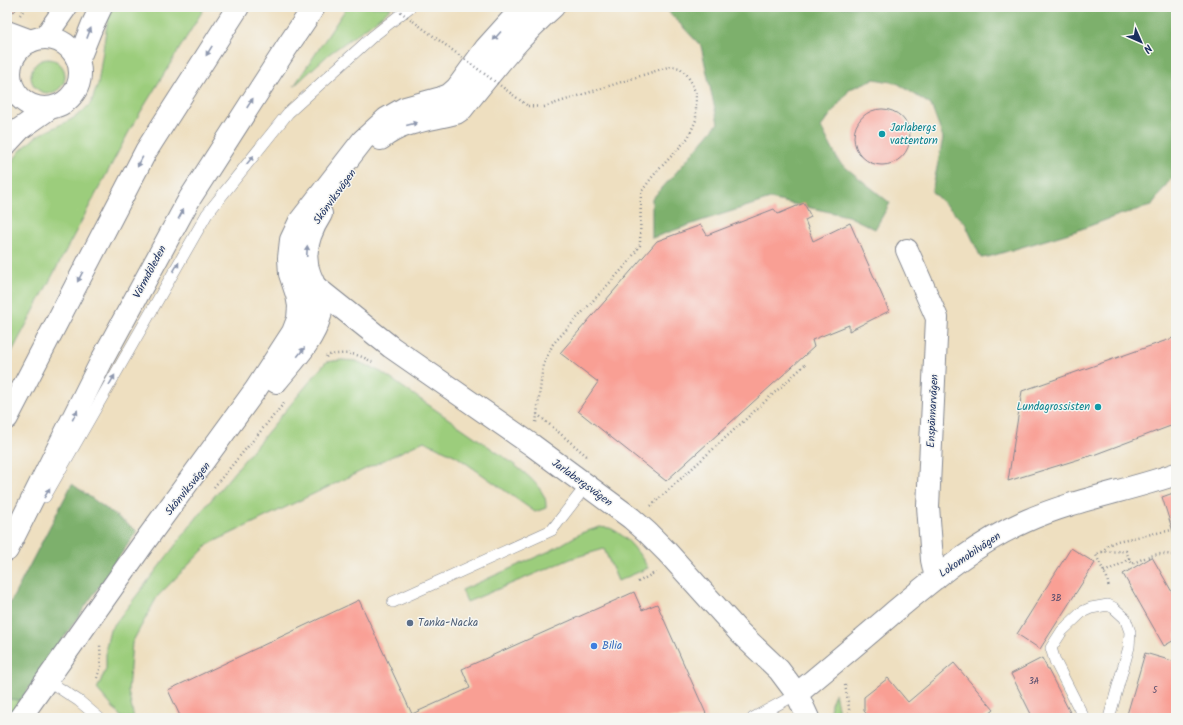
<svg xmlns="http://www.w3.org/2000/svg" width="1183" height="725" font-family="Kalam,sans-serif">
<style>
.green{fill:#9ccd7c;stroke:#5c7e6d}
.forest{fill:#7db06c;stroke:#4c7065}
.building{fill:#f99f94}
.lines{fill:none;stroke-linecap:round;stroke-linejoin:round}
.lane-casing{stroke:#84878f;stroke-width:12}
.street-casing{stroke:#84878f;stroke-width:24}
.secondary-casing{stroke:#84878f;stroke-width:24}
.highway-casing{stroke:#84878f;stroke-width:24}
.path{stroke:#84878f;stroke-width:2.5;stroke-dasharray:1 3;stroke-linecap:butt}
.lane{stroke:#fff;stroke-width:11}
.street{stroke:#fff;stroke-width:22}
.secondary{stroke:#fff;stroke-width:22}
.highway{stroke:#fff;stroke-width:22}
.path-bridge{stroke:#84878f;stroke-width:2.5;stroke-dasharray:1 3;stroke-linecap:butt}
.oneway{fill:#8d97ae}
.culture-dot{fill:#0f9aa8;stroke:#f6f6f2;stroke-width:1.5}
.service-dot{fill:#5c6f8a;stroke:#f6f6f2;stroke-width:1.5}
.shop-dot{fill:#3f7fe0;stroke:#f6f6f2;stroke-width:1.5}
.labels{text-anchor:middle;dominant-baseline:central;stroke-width:3;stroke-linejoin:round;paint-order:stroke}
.number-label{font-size:9px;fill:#524b6c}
.culture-label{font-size:11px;fill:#0d838f;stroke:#f6f6f2;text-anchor:start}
.street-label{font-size:11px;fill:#1b2f5e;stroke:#f6f6f2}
.service-label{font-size:11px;fill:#4e5e75;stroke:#f6f6f2;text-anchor:start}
.shop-label{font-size:11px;fill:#366cbe;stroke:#f6f6f2;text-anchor:start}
</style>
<rect width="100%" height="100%" fill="#f6f6f2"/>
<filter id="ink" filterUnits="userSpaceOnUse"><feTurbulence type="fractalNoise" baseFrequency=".025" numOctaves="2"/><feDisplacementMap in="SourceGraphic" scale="8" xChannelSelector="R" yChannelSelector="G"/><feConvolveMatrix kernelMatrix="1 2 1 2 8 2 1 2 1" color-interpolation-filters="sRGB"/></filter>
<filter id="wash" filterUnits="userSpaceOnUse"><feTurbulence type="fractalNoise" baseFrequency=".012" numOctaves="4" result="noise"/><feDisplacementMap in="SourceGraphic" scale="16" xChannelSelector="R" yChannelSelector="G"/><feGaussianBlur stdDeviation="0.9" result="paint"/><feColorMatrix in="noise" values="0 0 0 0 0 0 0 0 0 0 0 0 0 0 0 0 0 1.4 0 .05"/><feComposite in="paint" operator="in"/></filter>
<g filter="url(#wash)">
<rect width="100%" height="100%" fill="#eedfc0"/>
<path class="green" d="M 111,7 L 125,7 L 132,10 L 134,7 L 205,7 L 132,126 L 7,361 L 7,169 L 20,151 L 37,136 L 72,119 L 81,113 L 91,103 L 98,84 L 109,10 Z
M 347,7 L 392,7 L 374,22 L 329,54 L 294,86 Z
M31 76a17 17 0 1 1 34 0a17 17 0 1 1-34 0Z
M 342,360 L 356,361 L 381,372 L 508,460 C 521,470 537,481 544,496 C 546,499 546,504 546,508 L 535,512 L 456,456 L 424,441 L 209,544 L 157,597 L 132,643 L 128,691 L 134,718 L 122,718 L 97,689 L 106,669 L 106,647 L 110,630 L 201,512 L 326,362 Z
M 600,527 C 603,528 609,527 612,529 C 628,537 640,554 648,568 L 618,581 L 604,549 L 573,558 L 467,602 L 462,590 L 552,550 L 581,533 Z
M 835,693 L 840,718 L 829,718 L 831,704 Z
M 7,699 L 21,700 L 10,718 L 7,718 Z"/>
<path class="forest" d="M 664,7 L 1176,7 L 1176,174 L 1169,181 L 1151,206 L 1119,215 L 1076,231 L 988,257 L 981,258 L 965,223 L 932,192 L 943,138 L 931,105 L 897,83 L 874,79 L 850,89 L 821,127 L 839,162 L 890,203 L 875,229 L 848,216 L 770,199 L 701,221 L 652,238 L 652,199 L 674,175 L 718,123 L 701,46 Z
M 72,484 L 137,531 L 21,700 L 7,699 L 7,609 Z"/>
<g id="blocks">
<path class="building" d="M 7,7 L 18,7 L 14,12 Z
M854 137a28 28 0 1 1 56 0a28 28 0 1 1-56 0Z
M 804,203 L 811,217 L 805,220 L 813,241 L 850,223 L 889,311 L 849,331 L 849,325 L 812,340 L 814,347 L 666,481 L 578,411 L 598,382 L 560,353 L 657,241 L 701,225 L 707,235 L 774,209 L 778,214 Z
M 1173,338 L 1176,340 L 1176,424 L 1096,454 L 1008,481 L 1022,391 Z
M 1176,492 L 1176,541 L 1162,497 Z
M 1071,548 L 1095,563 L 1040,649 L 1017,634 Z
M 1152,557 L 1176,599 L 1176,639 L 1164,646 L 1123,574 Z
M 634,592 L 642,610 L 657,604 L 708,718 L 181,718 L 168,690 L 359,600 L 412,714 L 470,688 L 462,669 Z
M 1145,653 L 1176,662 L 1176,718 L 1126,718 Z
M 1042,658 L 1073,718 L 1033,718 L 1011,674 Z
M 954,663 L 994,710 L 984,718 L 870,718 L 864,711 L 864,697 L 888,678 L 908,702 Z"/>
</g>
</g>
<g filter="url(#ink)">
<use href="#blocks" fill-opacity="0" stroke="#84878f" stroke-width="1"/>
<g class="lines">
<g class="lane-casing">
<path id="lane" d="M 45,497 L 207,214 L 288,113 L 372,37 L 410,7
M 393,602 L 552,530 L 586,486
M 47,680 L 79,701 L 99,718
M 753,718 L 797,694
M 1084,718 L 1055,661 L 1051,648 L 1062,631 L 1082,612 L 1091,608 L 1108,605 L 1114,608 L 1125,618 L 1130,632 L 1129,647 L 1109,718"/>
</g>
<g class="street-casing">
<path id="street" d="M 7,32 L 31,41
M 7,69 L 9,73
M 907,250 L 937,318 L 928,506 L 932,560 L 936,578
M 317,288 L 391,347 L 532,445 L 631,518 L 647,532 L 667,552 L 739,632 L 779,670 L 797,694 L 808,718
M 797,694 C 829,667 862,640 894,612 C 935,578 976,543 1026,521 C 1073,500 1127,491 1176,474"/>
</g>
<g class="secondary-casing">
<path id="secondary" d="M 45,37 L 66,7
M10 73a35 35 0 1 1 70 0a35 35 0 1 1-70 0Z
M 78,61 L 92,26 L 101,7
M 381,139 C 402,121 431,120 456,113 L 462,109 C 491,73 518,38 553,7
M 7,143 L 20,129 L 50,108
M 276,382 C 292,362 313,342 320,316 C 323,303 315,287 310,275 C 301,254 309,233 321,214
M 20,718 L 143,544 L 256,389 L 293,332 L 298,319 L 299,306 L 297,295 L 290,274 L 289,258 L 291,240 L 300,221 L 363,140 L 386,119 L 405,108 L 441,98 L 449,95 L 457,88 L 486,48 L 523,7"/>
</g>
<g class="highway-casing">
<path id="highway" d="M 7,418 L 146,151 L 238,7
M 7,550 L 102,360 L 190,198 L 287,47 L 314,7"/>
</g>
<path class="path" d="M 20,15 L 26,7
M 528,106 L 544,107 L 671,66 L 680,68 L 687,75 L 691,82 L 696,94 L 696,120 L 688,138 L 653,176 L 641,192 L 640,245 L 628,263 L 553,344 L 543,365 L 536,423
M 326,357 L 328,355 C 348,353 355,352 372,362
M 537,414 L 588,457
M 214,487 L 285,402
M 651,506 L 807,363
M 1102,552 L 1108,545 L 1117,541 L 1172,530
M 1129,558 L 1132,564 C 1147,556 1160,551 1176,556
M 1104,572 L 1123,563 L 1129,558 L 1126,551 L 1101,552 L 1096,555 L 1107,578 L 1109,589
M 638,582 L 656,572
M 97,678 L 101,667 L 100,644
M 845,685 L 849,707 L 849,718"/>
<use href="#lane" class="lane"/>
<use href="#street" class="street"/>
<use href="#secondary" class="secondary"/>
<use href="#highway" class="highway"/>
<path class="path-bridge" d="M 394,7 L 528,106"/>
</g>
<defs><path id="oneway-solid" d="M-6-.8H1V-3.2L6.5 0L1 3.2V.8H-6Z"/></defs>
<g class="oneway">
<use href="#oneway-solid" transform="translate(89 33) rotate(-69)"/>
<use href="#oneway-solid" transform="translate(497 36) rotate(132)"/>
<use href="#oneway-solid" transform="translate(209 51) rotate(122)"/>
<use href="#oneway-solid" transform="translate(250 103) rotate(-57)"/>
<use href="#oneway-solid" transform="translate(412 124) rotate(-14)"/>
<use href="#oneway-solid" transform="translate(250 160) rotate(-51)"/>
<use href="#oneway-solid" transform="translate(140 162) rotate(118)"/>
<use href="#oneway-solid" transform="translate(181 214) rotate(-62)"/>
<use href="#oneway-solid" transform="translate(307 251) rotate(-87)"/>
<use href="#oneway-solid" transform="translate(176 267) rotate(-60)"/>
<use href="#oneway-solid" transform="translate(80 277) rotate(118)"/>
<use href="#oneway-solid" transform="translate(301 352) rotate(-51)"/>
<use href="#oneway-solid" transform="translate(112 380) rotate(-60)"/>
<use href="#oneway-solid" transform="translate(75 415) rotate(-63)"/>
<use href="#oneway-solid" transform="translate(47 493) rotate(-60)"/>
</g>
</g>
<g class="culture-dot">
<circle cx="882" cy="134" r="4"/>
<circle cx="1098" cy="407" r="4"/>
</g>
<circle class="service-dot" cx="410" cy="623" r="4"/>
<circle class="shop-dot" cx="594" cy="646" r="4"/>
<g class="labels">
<g class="number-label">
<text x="1056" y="598">3B</text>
<text x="1034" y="681">3A</text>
<text x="1155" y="690">5</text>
</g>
<g class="culture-label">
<text x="890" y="128">Jarlabergs<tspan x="890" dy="13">vattentorn</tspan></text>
<text x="1090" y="407" text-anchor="end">Lundagrossisten</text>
</g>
<g class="street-label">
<text transform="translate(335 197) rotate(-54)">Skönviksvägen</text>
<text transform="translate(150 272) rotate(-62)">Värmdöleden</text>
<text transform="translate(933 411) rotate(-87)">Enspännarvägen</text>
<text transform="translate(582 483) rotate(36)">Jarlabergsvägen</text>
<text transform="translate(188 489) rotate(-51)">Skönviksvägen</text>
<text transform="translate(970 555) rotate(-34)">Lokomobilvägen</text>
</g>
<g class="service-label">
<text x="418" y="623">Tanka-Nacka</text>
</g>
<g class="shop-label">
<text x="602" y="646">Bilia</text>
</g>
</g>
<rect width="1183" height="725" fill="none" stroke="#f6f6f2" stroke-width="24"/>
<g transform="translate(1141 42) rotate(135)" stroke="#f6f6f2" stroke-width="3" paint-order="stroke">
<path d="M0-3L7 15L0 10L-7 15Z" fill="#1b2f5e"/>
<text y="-6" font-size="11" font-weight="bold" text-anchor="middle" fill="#1b2f5e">N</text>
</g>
</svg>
